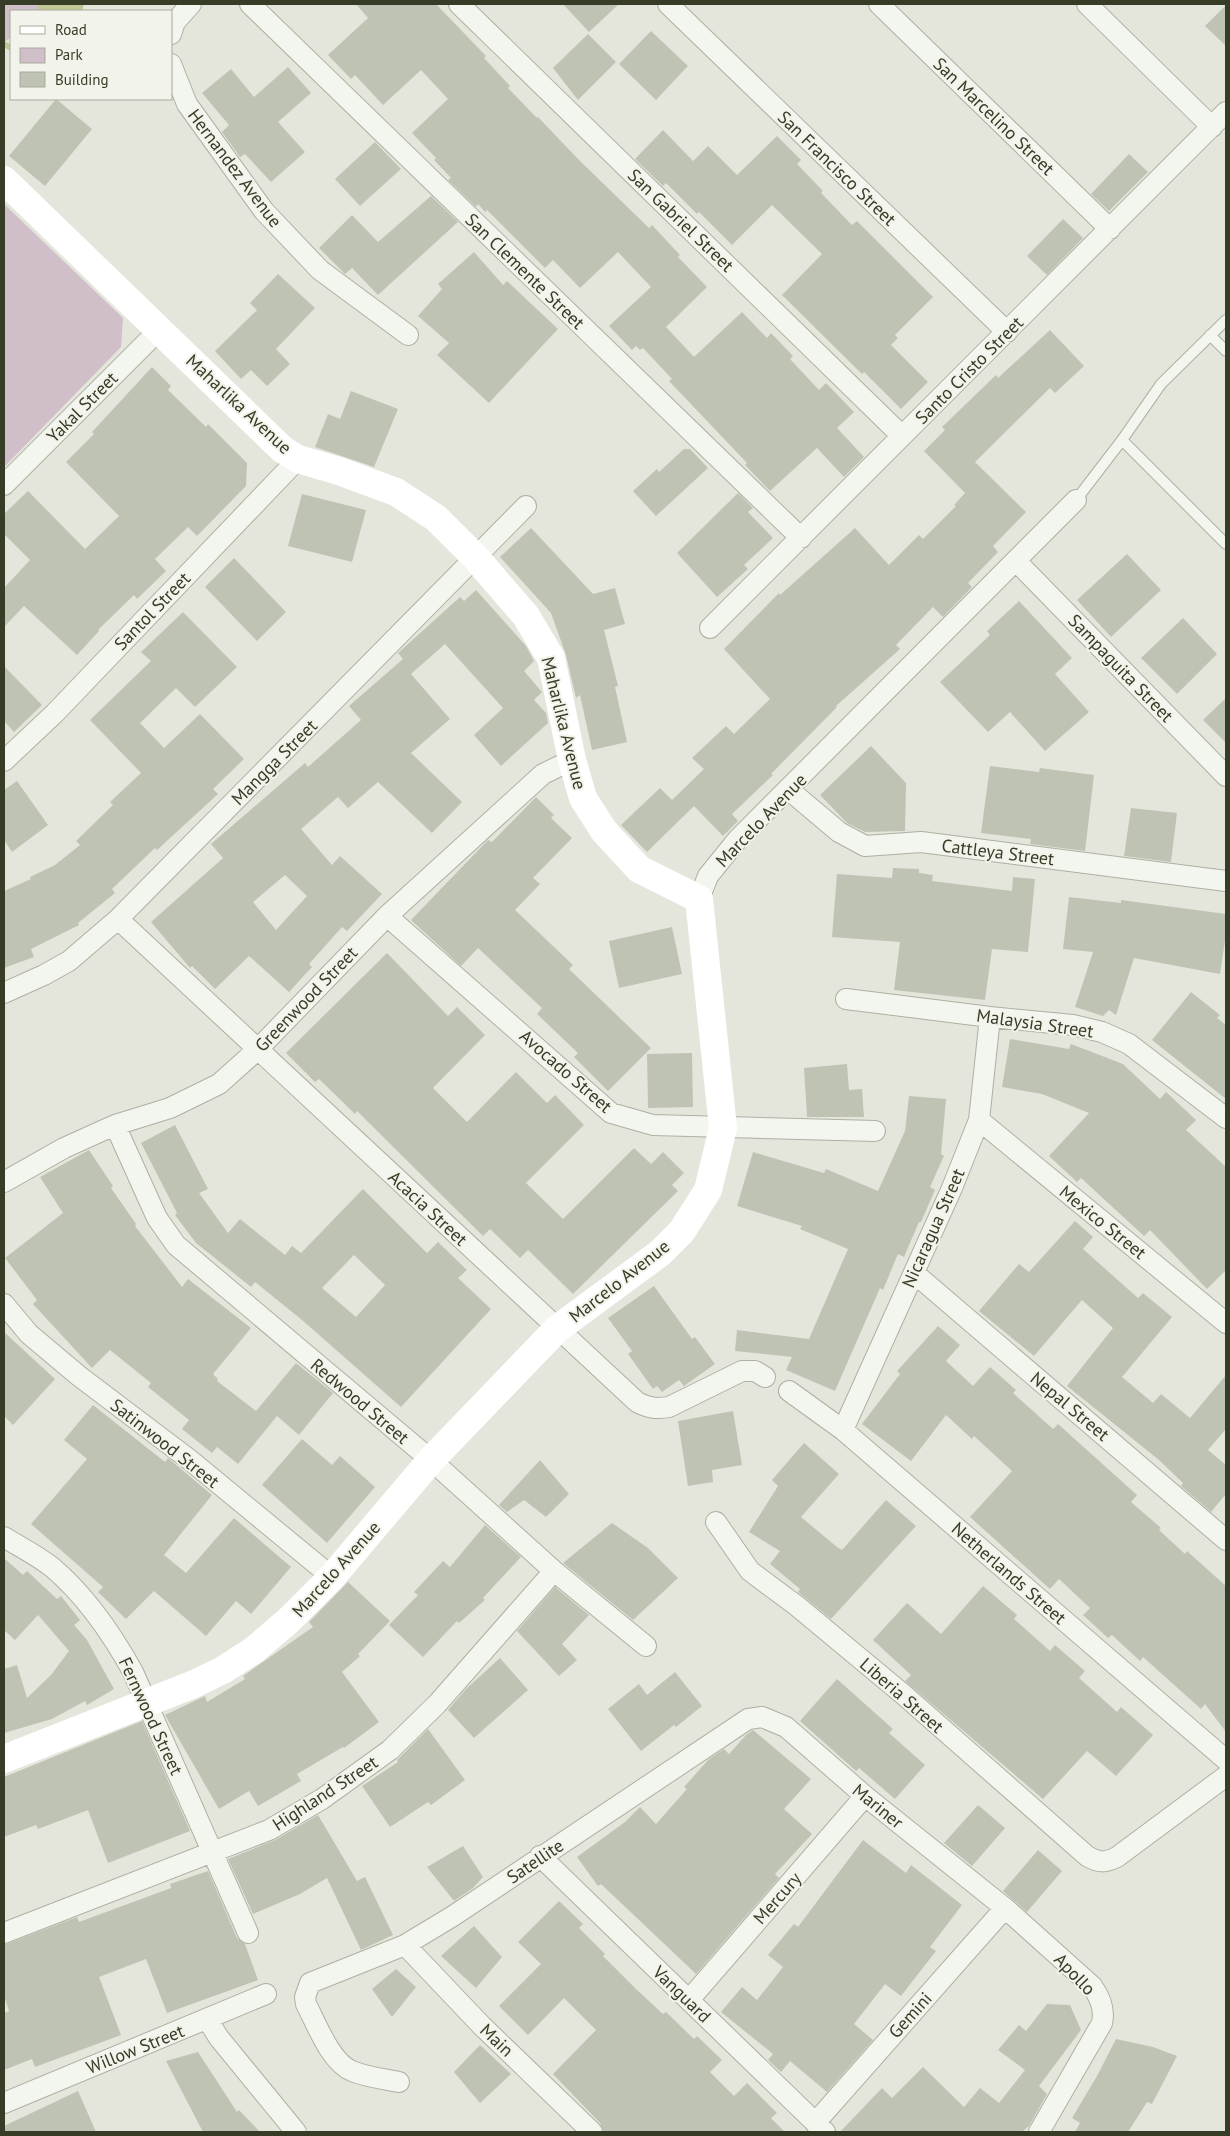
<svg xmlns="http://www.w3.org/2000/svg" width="1230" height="2136" font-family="'PT Sans',sans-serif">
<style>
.green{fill:#d0bec9}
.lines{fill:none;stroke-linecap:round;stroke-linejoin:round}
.stream{stroke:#c0c697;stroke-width:6}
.river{stroke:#c0c697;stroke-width:39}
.building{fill:#bfc3b4;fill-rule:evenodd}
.lane-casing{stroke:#adb0a2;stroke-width:12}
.street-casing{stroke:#adb0a2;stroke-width:22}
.lane{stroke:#f3f5ef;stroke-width:10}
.street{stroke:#f3f5ef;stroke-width:20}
.secondary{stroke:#fff;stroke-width:28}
.labels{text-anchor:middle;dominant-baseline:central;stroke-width:4;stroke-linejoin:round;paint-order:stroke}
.street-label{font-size:18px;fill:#373c26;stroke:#f2f4eb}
</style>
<rect width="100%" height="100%" fill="#e4e6dc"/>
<path class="green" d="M 4,4 L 56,4 L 46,11 L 11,11 L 11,37 L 6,41 L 4,40 Z
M 4,204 L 123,318 L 121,347 L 4,467 Z"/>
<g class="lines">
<path class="stream" d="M 4,44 L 11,48"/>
<path class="river" d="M 57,11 L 64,4"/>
</g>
<path class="building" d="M 356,4 L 436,4 L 486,56 L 484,58 L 510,86 L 508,88 L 537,118 L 538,117 L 578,159 L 649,228 L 652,225 L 680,255 L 678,257 L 707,287 L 666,327 L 694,357 L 742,312 L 767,338 L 771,333 L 793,356 L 790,359 L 819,390 L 826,383 L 854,412 L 837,428 L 864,457 L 844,477 L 817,448 L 770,491 L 745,465 L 747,463 L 669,381 L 672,379 L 643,348 L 640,350 L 636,346 L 632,350 L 609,326 L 651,287 L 618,252 L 580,288 L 553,260 L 545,268 L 487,210 L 485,212 L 478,204 L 476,207 L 448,180 L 451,178 L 434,160 L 436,158 L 412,133 L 448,99 L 421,70 L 383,105 L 355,75 L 351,79 L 328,55 L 368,18 Z
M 563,4 L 619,4 L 589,32 Z
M 1226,5 L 1226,46 L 1205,26 Z
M 651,31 L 688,66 L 656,100 L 619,64 Z
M 588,34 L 616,62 L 578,100 L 553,68 Z
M 288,67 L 311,93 L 278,122 L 305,152 L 271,182 L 245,154 L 240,157 L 222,132 L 229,125 L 202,93 L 231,69 L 254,97 Z
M 56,99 L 92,129 L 45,186 L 9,156 Z
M 663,130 L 693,161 L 708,146 L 737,175 L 777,136 L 801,160 L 797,164 L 823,191 L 821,193 L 852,225 L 857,221 L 933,297 L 895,335 L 898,338 L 891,345 L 928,382 L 901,409 L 864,372 L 862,374 L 782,295 L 822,254 L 772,205 L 732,245 L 699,212 L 697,214 L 666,183 L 663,186 L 635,159 Z
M 375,142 L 401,169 L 360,206 L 335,179 Z
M 1129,154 L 1148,172 L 1109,211 L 1091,194 Z
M 431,196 L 458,222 L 378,295 L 352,268 L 345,274 L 319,248 L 352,215 L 378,242 Z
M 1063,219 L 1083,238 L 1047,275 L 1027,256 Z
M 474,252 L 503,285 L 507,281 L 558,329 L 489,403 L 437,355 L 449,343 L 418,316 L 442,289 L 438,284 Z
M 278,274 L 315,308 L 276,349 L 290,364 L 267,386 L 251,370 L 241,379 L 215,351 L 257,310 L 250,303 Z
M 1050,330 L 1084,366 L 1055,393 L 1050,388 L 975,462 L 1026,512 L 993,546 L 998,552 L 968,583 L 972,587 L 943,617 L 933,607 L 896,645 L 900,649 L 836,706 L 837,707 L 771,774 L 773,775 L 732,814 L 738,821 L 723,836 L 694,806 L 647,852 L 621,825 L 660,788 L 672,800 L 704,769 L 692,758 L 726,726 L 734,734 L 770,699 L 724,649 L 779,593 L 780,595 L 855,528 L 889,565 L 919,535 L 923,539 L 956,506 L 954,505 L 965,493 L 924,451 L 945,430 L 942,427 L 996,375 L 998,378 Z
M 152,367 L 171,386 L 168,390 L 206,427 L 208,424 L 247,463 L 246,486 L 197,536 L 188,527 L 155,559 L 166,571 L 137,599 L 134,595 L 98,630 L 99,631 L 77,655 L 24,606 L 4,627 L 4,588 L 30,560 L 4,534 L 4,514 L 28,491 L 85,549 L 119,516 L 66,462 L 94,434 L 92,432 Z
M 351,391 L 398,409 L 374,467 L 315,447 L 328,414 L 340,419 Z
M 684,449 L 690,449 L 708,468 L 656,516 L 633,491 L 657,469 L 659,472 Z
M 738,493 L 753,508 L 748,512 L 773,538 L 744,565 L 748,569 L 717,597 L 677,553 Z
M 302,494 L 366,510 L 352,562 L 288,546 Z
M 531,528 L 593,594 L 615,588 L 625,624 L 604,630 L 618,686 L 615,687 L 627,742 L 592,750 L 580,695 L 576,698 L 566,655 L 551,613 L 500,557 Z
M 1127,554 L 1161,590 L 1111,637 L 1077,600 Z
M 234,558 L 286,612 L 257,641 L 205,587 Z
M 476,590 L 526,646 L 534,661 L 524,671 L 542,692 L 534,700 L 546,713 L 548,723 L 501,766 L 474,735 L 503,708 L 445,644 L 411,674 L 450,719 L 411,753 L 462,802 L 432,833 L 378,782 L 348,808 L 338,797 L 301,829 L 332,865 L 340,856 L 382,894 L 347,931 L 342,927 L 309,964 L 312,967 L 289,992 L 249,956 L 215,989 L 192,966 L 190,968 L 151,922 L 223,858 L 211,844 L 305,763 L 308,767 L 361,720 L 349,706 L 403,659 L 398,653 L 460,597 L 464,601 ZM 285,875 L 307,896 L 276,930 L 253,902 Z
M 1019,601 L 1072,658 L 1055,674 L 1089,712 L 1045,751 L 1010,712 L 988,732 L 940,682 L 990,635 L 987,631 Z
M 183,612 L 237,667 L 195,707 L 176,688 L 140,723 L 164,748 L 200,714 L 244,759 L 213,789 L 218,794 L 157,850 L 155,848 L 112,889 L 115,893 L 78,923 L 79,925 L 31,949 L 34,957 L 4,968 L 4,891 L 31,879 L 30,877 L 55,865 L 80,845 L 76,841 L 113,805 L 110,802 L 141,773 L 90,720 L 151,661 L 141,652 Z
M 1183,618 L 1217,654 L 1177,694 L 1141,658 Z
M 4,666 L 42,705 L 14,732 L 4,721 Z
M 1226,698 L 1226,743 L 1203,720 Z
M 871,746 L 906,783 L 905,831 L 865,832 L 847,823 L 820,795 Z
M 990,766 L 1039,772 L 1040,768 L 1094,775 L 1085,851 L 1030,844 L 1031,839 L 981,833 Z
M 17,781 L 48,825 L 12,852 L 4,840 L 4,790 Z
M 536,797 L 554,815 L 551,818 L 572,838 L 533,878 L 540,884 L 515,910 L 573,965 L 569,969 L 651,1048 L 608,1091 L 574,1057 L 578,1053 L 537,1014 L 542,1008 L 478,948 L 461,966 L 411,920 L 488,840 L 492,842 Z
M 1131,808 L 1177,813 L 1171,862 L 1124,856 Z
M 893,868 L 919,869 L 919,873 L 933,875 L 932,881 L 1012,891 L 1013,877 L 1035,879 L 1028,952 L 992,949 L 985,1000 L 894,990 L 900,942 L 832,937 L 837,874 L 892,878 Z
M 1069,897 L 1121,903 L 1121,900 L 1226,914 L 1226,934 L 1220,974 L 1134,958 L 1116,1015 L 1109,1010 L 1103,1016 L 1075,1007 L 1093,952 L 1063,949 Z
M 672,927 L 682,974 L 619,988 L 609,941 Z
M 387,953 L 448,1016 L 457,1007 L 485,1035 L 433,1088 L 467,1122 L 516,1072 L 547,1103 L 555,1095 L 584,1125 L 526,1183 L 563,1219 L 634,1148 L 651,1164 L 663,1152 L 684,1173 L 672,1185 L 678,1191 L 573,1294 L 528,1250 L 520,1258 L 490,1229 L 483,1236 L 357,1111 L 355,1114 L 319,1079 L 315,1082 L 286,1053 Z
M 1191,992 L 1220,1015 L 1217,1018 L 1226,1025 L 1226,1099 L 1152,1040 Z
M 1010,1039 L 1069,1049 L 1071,1044 L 1123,1064 L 1160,1099 L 1166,1092 L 1196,1120 L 1186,1130 L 1226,1167 L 1226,1270 L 1207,1289 L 1150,1230 L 1144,1236 L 1081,1178 L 1077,1182 L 1049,1156 L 1089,1113 L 1042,1094 L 1002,1087 Z
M 692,1053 L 693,1107 L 648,1108 L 647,1054 Z
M 847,1064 L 849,1090 L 862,1089 L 864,1117 L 807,1117 L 804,1068 Z
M 909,1096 L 946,1099 L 941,1154 L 944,1156 L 930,1187 L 935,1190 L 921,1222 L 919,1222 L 904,1257 L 898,1254 L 883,1290 L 880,1288 L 835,1391 L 786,1370 L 792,1357 L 735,1351 L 737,1330 L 809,1339 L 848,1249 L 800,1229 L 802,1226 L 737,1206 L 753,1152 L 824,1173 L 826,1169 L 878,1191 L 905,1131 Z
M 175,1125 L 208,1189 L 199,1193 L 228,1233 L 240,1219 L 285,1255 L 292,1246 L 301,1253 L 363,1189 L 427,1253 L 438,1242 L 467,1270 L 458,1278 L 491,1309 L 401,1407 L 302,1320 L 255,1282 L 251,1287 L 196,1243 L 175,1215 L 177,1213 L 141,1143 ZM 354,1255 L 385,1285 L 356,1317 L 322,1288 Z
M 89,1150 L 113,1186 L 111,1188 L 136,1224 L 135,1226 L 182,1287 L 188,1279 L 251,1328 L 213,1374 L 218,1379 L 217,1381 L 256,1411 L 296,1363 L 333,1393 L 299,1435 L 277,1416 L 238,1464 L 217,1447 L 212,1453 L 182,1429 L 189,1420 L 148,1387 L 151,1383 L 110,1350 L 92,1368 L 33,1304 L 37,1300 L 5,1258 L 63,1213 L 40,1177 Z
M 1075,1221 L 1093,1237 L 1083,1249 L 1138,1298 L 1143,1293 L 1172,1317 L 1122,1377 L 1153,1403 L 1161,1394 L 1190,1418 L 1226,1375 L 1226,1429 L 1208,1450 L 1226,1465 L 1226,1494 L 1211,1512 L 1181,1486 L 1183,1483 L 1159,1460 L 1067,1386 L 1113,1328 L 1082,1300 L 1034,1356 L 979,1311 L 1019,1264 L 1029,1272 Z
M 654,1286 L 692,1339 L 695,1337 L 715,1364 L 684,1386 L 679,1380 L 662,1392 L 657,1386 L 653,1389 L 628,1354 L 632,1351 L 608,1318 Z
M 938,1326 L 960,1345 L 946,1361 L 973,1386 L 990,1367 L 1016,1390 L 1013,1393 L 1053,1429 L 1058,1424 L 1137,1495 L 1131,1502 L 1161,1528 L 1159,1530 L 1185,1554 L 1187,1551 L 1226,1586 L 1226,1732 L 1205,1704 L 1201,1709 L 1143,1657 L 1140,1661 L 1112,1635 L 1108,1638 L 1083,1615 L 1090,1608 L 1059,1579 L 1050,1589 L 970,1517 L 1012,1471 L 974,1436 L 972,1439 L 946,1415 L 911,1461 L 862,1424 L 900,1374 L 897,1371 Z
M 4,1332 L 55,1379 L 13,1425 L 4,1416 Z
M 93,1405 L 165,1462 L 168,1458 L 212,1495 L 164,1555 L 186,1573 L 234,1518 L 291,1567 L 251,1614 L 236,1601 L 206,1636 L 154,1591 L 126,1619 L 98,1592 L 103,1587 L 31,1524 L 87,1459 L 64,1440 Z
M 733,1411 L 742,1465 L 712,1470 L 713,1482 L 688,1486 L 678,1421 Z
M 302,1439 L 332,1465 L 340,1456 L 375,1487 L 327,1543 L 262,1485 Z
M 804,1443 L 839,1474 L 801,1517 L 837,1547 L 842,1550 L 886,1500 L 916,1526 L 831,1619 L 798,1592 L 800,1589 L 770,1564 L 780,1551 L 749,1532 L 778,1486 L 772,1480 Z
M 540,1460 L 569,1494 L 546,1517 L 524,1500 L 507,1512 L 499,1505 Z
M 612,1523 L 648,1548 L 678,1578 L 633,1620 L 563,1563 Z
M 485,1525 L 521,1557 L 483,1598 L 485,1600 L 459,1623 L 457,1621 L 423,1657 L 389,1625 L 418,1595 L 414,1592 L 443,1561 L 450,1567 Z
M 4,1558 L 23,1575 L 27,1571 L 57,1599 L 61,1596 L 80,1620 L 74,1625 L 87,1640 L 114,1689 L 87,1705 L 85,1701 L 52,1719 L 4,1733 L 4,1669 L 17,1665 L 27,1698 L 51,1675 L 69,1651 L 38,1615 L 15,1640 L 4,1630 Z
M 348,1582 L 390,1621 L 358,1654 L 360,1656 L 342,1672 L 379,1722 L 344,1748 L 343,1747 L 297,1774 L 301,1781 L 258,1806 L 249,1791 L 219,1809 L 165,1715 L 205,1696 L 207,1702 L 245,1679 L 243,1676 L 313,1627 L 309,1622 Z
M 983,1586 L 1017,1615 L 1014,1619 L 1050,1651 L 1055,1645 L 1085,1671 L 1079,1678 L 1117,1712 L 1121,1707 L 1153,1735 L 1116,1776 L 1087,1751 L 1043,1799 L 905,1681 L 911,1675 L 873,1640 L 907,1603 L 941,1634 Z
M 555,1587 L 589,1615 L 562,1644 L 577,1660 L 559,1676 L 517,1631 Z
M 500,1658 L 528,1690 L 474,1738 L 448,1710 L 466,1689 Z
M 675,1672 L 702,1706 L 676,1727 L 674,1725 L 641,1751 L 608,1709 L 639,1684 L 647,1695 Z
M 837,1679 L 893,1729 L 889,1733 L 925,1765 L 895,1799 L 859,1768 L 856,1771 L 800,1721 Z
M 142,1721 L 190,1831 L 108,1863 L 88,1810 L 38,1829 L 36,1825 L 4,1837 L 4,1777 Z
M 428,1729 L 465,1780 L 431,1805 L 428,1802 L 390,1827 L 362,1786 L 398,1762 L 397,1760 Z
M 753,1730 L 811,1779 L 784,1809 L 812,1834 L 775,1874 L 779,1878 L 696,1974 L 601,1884 L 598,1886 L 577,1857 L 625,1822 L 640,1807 L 656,1824 L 687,1789 L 684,1787 L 709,1759 L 724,1749 L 729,1754 L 746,1735 Z
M 978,1805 L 1005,1828 L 972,1866 L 944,1843 Z
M 318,1815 L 357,1881 L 365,1877 L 393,1935 L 361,1950 L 327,1878 L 300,1894 L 253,1914 L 228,1859 L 275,1840 Z
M 863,1840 L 906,1873 L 911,1865 L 962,1905 L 930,1947 L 936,1951 L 901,1996 L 885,1984 L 854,2024 L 873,2040 L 827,2092 L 790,2061 L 781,2072 L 768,2060 L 773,2054 L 721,2012 L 742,1987 L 757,2000 L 783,1967 L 768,1955 L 794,1924 L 798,1927 Z
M 463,1846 L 483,1877 L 473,1888 L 454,1901 L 427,1867 Z
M 1038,1850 L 1062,1871 L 1027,1912 L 1003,1891 Z
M 208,1871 L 237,1938 L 245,1944 L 258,1980 L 167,2013 L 146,1959 L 99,1977 L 121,2035 L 35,2067 L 32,2059 L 4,2070 L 4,2013 L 9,2011 L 4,1995 L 4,1945 L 77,1917 L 79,1922 L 171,1888 L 170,1884 Z
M 559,1901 L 583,1924 L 579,1928 L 605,1954 L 603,1956 L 637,1990 L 663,2014 L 666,2012 L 694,2039 L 697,2036 L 722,2060 L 710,2072 L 734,2096 L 747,2083 L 777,2113 L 771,2118 L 785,2132 L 604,2132 L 600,2123 L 553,2074 L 596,2030 L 564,1998 L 528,2035 L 499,2006 L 541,1964 L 518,1942 Z
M 474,1926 L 502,1957 L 476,1988 L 441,1956 Z
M 396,1969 L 416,1987 L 392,2017 L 372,1989 Z
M 1047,2004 L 1070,2005 L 1081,2030 L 1039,2086 L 1047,2094 L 1029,2126 L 1022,2132 L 840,2132 L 882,2088 L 892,2098 L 923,2067 L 964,2107 L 980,2088 L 999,2103 L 1025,2070 L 998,2050 L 1019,2025 L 1026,2031 Z
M 1116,2039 L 1153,2047 L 1177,2056 L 1152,2104 L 1147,2102 L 1128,2132 L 1075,2132 L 1080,2123 L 1072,2118 L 1097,2076 Z
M 480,2045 L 511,2074 L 480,2103 L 454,2072 Z
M 198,2052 L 237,2112 L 239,2110 L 260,2132 L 203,2132 L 166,2061 Z
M 78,2091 L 96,2132 L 4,2132 L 4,2126 Z"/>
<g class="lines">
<g class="lane-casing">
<path id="lane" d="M 1210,335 L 1226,351
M 1122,440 L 1226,544
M 1076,500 L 1122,440 L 1161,384 L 1226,320"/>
</g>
<g class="street-casing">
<path id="street" d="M 250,4 L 801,538
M 459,4 L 902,436
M 668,4 L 1007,332
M 879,4 L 1110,229
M 1087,4 L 1212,127
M 171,34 L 175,22 L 191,4
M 171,64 L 187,104 L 264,211 L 320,270 L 408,335
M 4,485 L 160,329
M 1016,561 L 1226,776
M 710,628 L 1226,112
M 4,761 L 55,713 L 298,459
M 788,789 L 839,832 L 865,846 L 921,842 L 1226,881
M 699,899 L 708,876 L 738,839 L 1076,500
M 387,916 L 611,1113 L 653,1125 L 875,1131
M 118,919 L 637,1402 C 648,1408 656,1409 669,1407 L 742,1371 L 755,1371 L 765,1377
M 4,993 L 44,975 L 69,961 L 118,919 L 526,506
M 846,999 L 990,1017 L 1073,1025 L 1102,1032 L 1129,1044 L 1226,1118
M 979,1120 L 1226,1323
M 115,1125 L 157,1218 L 176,1245 L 431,1460 L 554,1571 L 646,1646
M 4,1182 L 64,1148 L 115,1125 L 170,1108 L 219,1084 L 257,1050 L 387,916 L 543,774 L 572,760
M 914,1273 L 1226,1540
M 4,1304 L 29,1334 L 79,1376 L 190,1460 L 332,1577
M 789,1391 L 843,1430 L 1226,1760
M 843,1430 L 952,1188 L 979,1120 L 990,1017
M 716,1522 L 750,1571 L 797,1606 L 904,1695 L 1087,1856 C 1099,1863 1105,1863 1117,1857 L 1226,1776
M 4,1537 C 20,1547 38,1556 53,1568 C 87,1597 112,1634 133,1672 L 248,1933
M 540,1856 L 825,2132
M 4,1933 L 269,1830 L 322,1799 L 390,1750 L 437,1704 L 554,1571
M 405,1945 L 482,2026 L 592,2132
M 689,2000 L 865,1796
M 207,2019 L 219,2038 L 296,2132
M 399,2082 C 384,2079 366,2077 352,2071 C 331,2063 316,2023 306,2004 L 305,1997 L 310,1983 L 405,1945 L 453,1916 L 748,1719 L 762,1717 L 786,1727 L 865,1796 L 1005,1908 L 1092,1986 C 1100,1997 1105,2010 1102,2023 L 1039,2132
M 4,2103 L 266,1994
M 815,2123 L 1005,1908"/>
</g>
<use href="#lane" class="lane"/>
<use href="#street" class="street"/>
<path class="secondary" d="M 4,180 L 282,449 L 298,459 L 339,471 L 396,492 L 436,518 L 476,558 L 526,616 L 551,658 L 572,760 L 583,798 L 604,831 L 639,869 L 699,899 L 723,1128 L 708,1190 L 682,1231 L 660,1253 L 557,1329 L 431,1460 L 332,1577 L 288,1621 L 254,1650 L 223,1670 L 194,1684 L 4,1759"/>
</g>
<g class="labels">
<g class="street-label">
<text transform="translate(994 116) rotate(44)">San Marcelino Street</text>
<text transform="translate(235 168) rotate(53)">Hernandez Avenue</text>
<text transform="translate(837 168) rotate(44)">San Francisco Street</text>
<text transform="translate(681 220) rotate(44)">San Gabriel Street</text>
<text transform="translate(525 271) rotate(44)">San Clemente Street</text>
<text transform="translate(969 370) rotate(-45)">Santo Cristo Street</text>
<text transform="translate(239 404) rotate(43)">Maharlika Avenue</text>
<text transform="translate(82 407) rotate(-45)">Yakal Street</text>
<text transform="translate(152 611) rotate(-46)">Santol Street</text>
<text transform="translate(1121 668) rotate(46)">Sampaguita Street</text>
<text transform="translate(564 723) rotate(76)">Maharlika Avenue</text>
<text transform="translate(274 762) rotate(-45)">Mangga Street</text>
<text transform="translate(761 820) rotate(-46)">Marcelo Avenue</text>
<text transform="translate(998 852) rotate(7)">Cattleya Street</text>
<text transform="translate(306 999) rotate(-46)">Greenwood Street</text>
<text transform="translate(1035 1023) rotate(8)">Malaysia Street</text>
<text transform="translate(566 1071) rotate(41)">Avocado Street</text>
<text transform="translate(428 1208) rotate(43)">Acacia Street</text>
<text transform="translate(1103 1222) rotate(39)">Mexico Street</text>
<text transform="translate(933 1228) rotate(-66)">Nicaragua Street</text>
<text transform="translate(619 1281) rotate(-38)">Marcelo Avenue</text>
<text transform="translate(360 1401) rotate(40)">Redwood Street</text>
<text transform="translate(1070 1406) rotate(40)">Nepal Street</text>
<text transform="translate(165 1443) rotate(38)">Satinwood Street</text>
<text transform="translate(336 1569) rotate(-48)">Marcelo Avenue</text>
<text transform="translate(1009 1573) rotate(41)">Netherlands Street</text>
<text transform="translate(902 1695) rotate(41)">Liberia Street</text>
<text transform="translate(151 1716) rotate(65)">Fernwood Street</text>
<text transform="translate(325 1793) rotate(-33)">Highland Street</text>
<text transform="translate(878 1806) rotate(39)">Mariner</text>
<text transform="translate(535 1861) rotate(-34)">Satellite</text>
<text transform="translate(777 1898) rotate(-49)">Mercury</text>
<text transform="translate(1075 1974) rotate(46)">Apollo</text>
<text transform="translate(682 1994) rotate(44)">Vanguard</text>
<text transform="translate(910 2015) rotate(-48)">Gemini</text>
<text transform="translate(497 2040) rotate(44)">Main</text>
<text transform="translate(135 2049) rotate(-22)">Willow Street</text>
</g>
</g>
<rect width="1230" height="2136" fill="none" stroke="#373c26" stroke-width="10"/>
<rect x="10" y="10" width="162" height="90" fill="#f2f4eb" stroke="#a7aa9c"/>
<rect x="20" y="26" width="25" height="8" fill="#ffffff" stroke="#a7aa9c"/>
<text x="55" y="35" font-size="15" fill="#373c26">Road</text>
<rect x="20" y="48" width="25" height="15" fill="#d0bec9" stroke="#a7aa9c"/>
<text x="55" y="60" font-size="15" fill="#373c26">Park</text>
<rect x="20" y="72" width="25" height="15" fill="#bfc3b4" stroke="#a7aa9c"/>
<text x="55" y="85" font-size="15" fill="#373c26">Building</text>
</svg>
